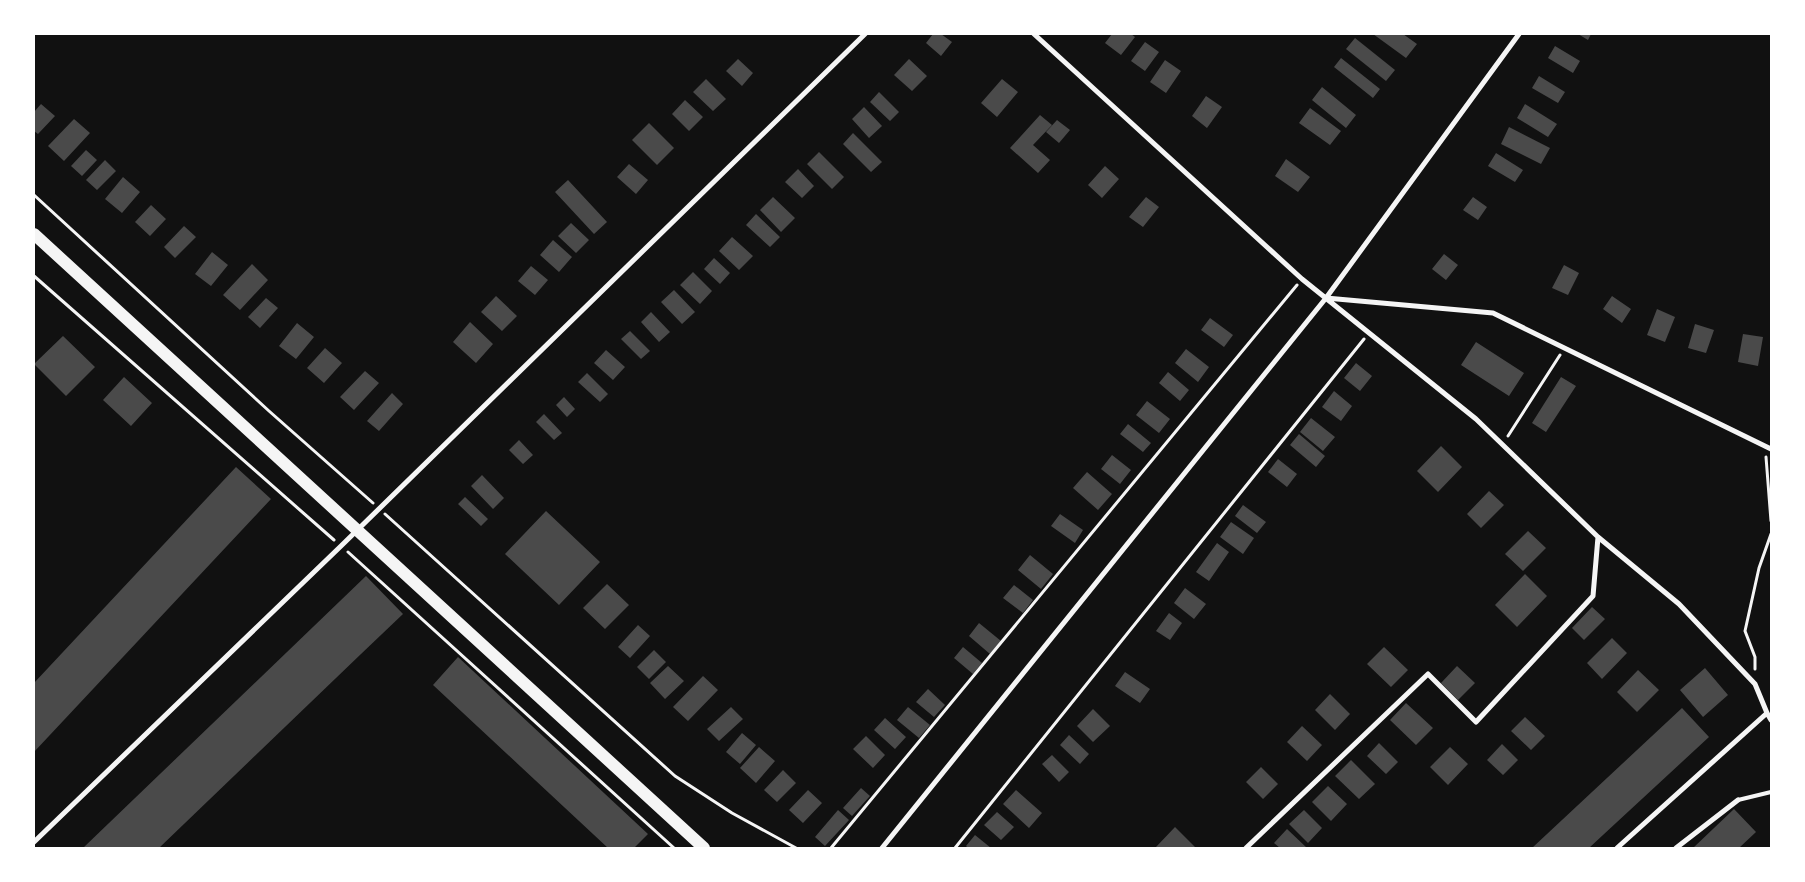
<svg xmlns="http://www.w3.org/2000/svg" width="1805" height="882" font-family="Overpass,sans-serif">
<style>
.building{fill:#4a4a4a}
.lines{fill:none;stroke-linecap:round;stroke-linejoin:round}
.path{stroke:#f5f5f5;stroke-width:3}
.service{stroke:#f5f5f5;stroke-width:4}
.minor{stroke:#f5f5f5;stroke-width:5}
.primary{stroke:#f5f5f5;stroke-width:12}
</style>
<rect width="100%" height="100%" fill="#111"/>
<path class="building" d="M 933,34 L 941,34 L 952,42 L 941,56 L 926,43 Z
M 1112,34 L 1131,34 L 1135,37 L 1121,55 L 1105,43 Z
M 1373,34 L 1403,34 L 1417,44 L 1406,58 Z
M 1578,34 L 1591,34 L 1588,40 Z
M 1355,38 L 1395,70 L 1386,81 L 1346,49 Z
M 1145,42 L 1159,52 L 1145,71 L 1131,61 Z
M 1555,46 L 1580,61 L 1573,73 L 1548,58 Z
M 1341,58 L 1380,89 L 1373,98 L 1334,67 Z
M 738,59 L 753,73 L 742,86 L 726,71 Z
M 909,59 L 927,76 L 912,91 L 894,75 Z
M 1165,60 L 1181,71 L 1166,93 L 1150,82 Z
M 1539,76 L 1565,92 L 1558,103 L 1532,88 Z
M 706,79 L 726,99 L 713,111 L 693,92 Z
M 1002,79 L 1018,92 L 997,117 L 981,103 Z
M 1322,87 L 1356,115 L 1346,128 L 1312,100 Z
M 879,92 L 899,112 L 890,121 L 870,102 Z
M 1206,96 L 1222,107 L 1207,128 L 1192,116 Z
M 685,100 L 703,117 L 689,131 L 672,114 Z
M 41,104 L 55,116 L 38,134 L 34,131 L 34,112 Z
M 1525,104 L 1557,124 L 1548,137 L 1517,118 Z
M 864,107 L 882,126 L 869,138 L 852,119 Z
M 1310,108 L 1341,131 L 1330,145 L 1299,123 Z
M 1040,115 L 1052,125 L 1033,145 L 1050,160 L 1038,173 L 1010,148 Z
M 74,119 L 90,133 L 64,161 L 48,146 Z
M 1057,120 L 1070,130 L 1059,143 L 1046,132 Z
M 649,123 L 674,148 L 657,165 L 632,140 Z
M 1509,127 L 1550,148 L 1541,164 L 1501,144 Z
M 853,133 L 882,162 L 871,172 L 843,144 Z
M 86,150 L 97,160 L 82,176 L 71,166 Z
M 819,152 L 844,177 L 832,189 L 807,164 Z
M 1496,153 L 1523,170 L 1515,182 L 1488,166 Z
M 1286,159 L 1310,177 L 1298,192 L 1275,176 Z
M 105,160 L 116,171 L 97,190 L 86,180 Z
M 629,164 L 648,180 L 636,194 L 617,177 Z
M 1105,166 L 1119,179 L 1102,198 L 1088,185 Z
M 798,169 L 814,186 L 802,198 L 785,182 Z
M 123,177 L 140,192 L 122,213 L 105,199 Z
M 568,180 L 607,222 L 594,234 L 555,192 Z
M 773,197 L 795,218 L 781,232 L 760,210 Z
M 1146,197 L 1159,207 L 1143,227 L 1129,217 Z
M 1473,197 L 1487,207 L 1478,220 L 1463,210 Z
M 151,205 L 166,219 L 150,236 L 135,222 Z
M 756,214 L 780,237 L 770,247 L 746,225 Z
M 571,223 L 589,240 L 576,253 L 558,236 Z
M 184,226 L 196,237 L 175,258 L 164,247 Z
M 732,237 L 753,256 L 739,270 L 719,251 Z
M 553,240 L 572,257 L 559,272 L 540,255 Z
M 212,252 L 228,265 L 211,286 L 195,274 Z
M 1444,254 L 1458,265 L 1446,280 L 1432,269 Z
M 714,258 L 730,273 L 720,284 L 704,269 Z
M 252,264 L 268,280 L 240,310 L 223,295 Z
M 1564,265 L 1579,273 L 1568,295 L 1552,288 Z
M 531,266 L 548,280 L 535,295 L 518,281 Z
M 693,272 L 712,291 L 700,304 L 680,285 Z
M 674,290 L 695,312 L 682,324 L 661,302 Z
M 496,296 L 517,316 L 502,331 L 481,312 Z
M 1612,296 L 1631,309 L 1622,323 L 1603,309 Z
M 266,298 L 278,308 L 260,328 L 248,317 Z
M 1657,309 L 1675,317 L 1665,342 L 1647,335 Z
M 651,312 L 670,332 L 659,342 L 641,322 Z
M 1210,318 L 1233,335 L 1224,347 L 1201,330 Z
M 470,322 L 493,344 L 476,363 L 453,342 Z
M 297,323 L 314,337 L 296,359 L 279,346 Z
M 1695,324 L 1714,330 L 1706,353 L 1688,348 Z
M 630,331 L 650,351 L 641,359 L 621,339 Z
M 1743,334 L 1763,337 L 1758,366 L 1738,362 Z
M 63,336 L 95,367 L 66,396 L 34,364 Z
M 1476,342 L 1524,373 L 1509,396 L 1461,365 Z
M 325,348 L 342,363 L 324,383 L 307,368 Z
M 1186,349 L 1209,367 L 1198,382 L 1175,363 Z
M 606,350 L 625,367 L 613,380 L 594,363 Z
M 1356,363 L 1372,376 L 1360,391 L 1344,378 Z
M 365,371 L 379,383 L 354,410 L 340,397 Z
M 1168,372 L 1189,390 L 1180,401 L 1159,383 Z
M 587,373 L 608,394 L 600,402 L 578,382 Z
M 124,377 L 152,403 L 131,426 L 103,400 Z
M 1561,377 L 1576,386 L 1546,432 L 1532,423 Z
M 1334,391 L 1352,406 L 1341,421 L 1322,407 Z
M 392,393 L 403,404 L 379,431 L 367,421 Z
M 564,397 L 575,409 L 567,417 L 556,405 Z
M 1147,401 L 1170,419 L 1159,433 L 1136,415 Z
M 544,414 L 562,433 L 554,440 L 536,422 Z
M 1311,418 L 1335,437 L 1323,451 L 1300,432 Z
M 1128,424 L 1151,443 L 1143,452 L 1120,434 Z
M 1299,434 L 1325,456 L 1316,467 L 1290,445 Z
M 519,440 L 533,455 L 523,464 L 509,450 Z
M 1441,446 L 1462,467 L 1438,492 L 1417,471 Z
M 1112,455 L 1131,470 L 1120,484 L 1101,469 Z
M 1278,459 L 1297,474 L 1287,487 L 1268,472 Z
M 236,467 L 271,499 L 34,752 L 34,683 Z
M 1087,472 L 1112,494 L 1098,510 L 1073,488 Z
M 482,475 L 504,498 L 493,509 L 471,486 Z
M 1489,491 L 1504,505 L 1481,528 L 1467,514 Z
M 465,497 L 488,519 L 481,526 L 458,504 Z
M 1243,505 L 1266,522 L 1257,533 L 1235,516 Z
M 546,511 L 600,562 L 559,605 L 505,554 Z
M 1060,514 L 1083,530 L 1075,543 L 1051,526 Z
M 1231,522 L 1254,538 L 1243,554 L 1220,537 Z
M 1528,531 L 1546,548 L 1523,571 L 1505,554 Z
M 1217,543 L 1229,552 L 1209,581 L 1196,572 Z
M 1030,555 L 1053,574 L 1041,589 L 1018,570 Z
M 1525,574 L 1547,596 L 1517,627 L 1495,605 Z
M 366,576 L 403,614 L 361,654 L 159,848 L 83,848 Z
M 607,584 L 629,605 L 605,629 L 583,608 Z
M 1014,585 L 1033,600 L 1023,613 L 1003,598 Z
M 1185,588 L 1206,604 L 1194,619 L 1174,603 Z
M 1592,607 L 1605,619 L 1584,640 L 1572,628 Z
M 1169,613 L 1182,623 L 1170,640 L 1156,631 Z
M 979,623 L 1001,641 L 990,654 L 969,636 Z
M 638,625 L 650,636 L 630,658 L 618,647 Z
M 1612,638 L 1627,653 L 1602,679 L 1587,663 Z
M 963,647 L 982,663 L 973,674 L 954,658 Z
M 1384,647 L 1408,670 L 1391,687 L 1367,664 Z
M 654,650 L 666,662 L 649,679 L 637,667 Z
M 458,657 L 648,834 L 634,848 L 608,848 L 433,685 Z
M 668,666 L 684,681 L 665,699 L 650,683 Z
M 1457,666 L 1475,683 L 1458,700 L 1441,683 Z
M 1705,668 L 1728,695 L 1703,717 L 1680,690 Z
M 1638,670 L 1659,690 L 1637,712 L 1617,692 Z
M 1125,672 L 1150,689 L 1140,703 L 1115,686 Z
M 703,676 L 718,690 L 688,721 L 673,707 Z
M 928,689 L 945,705 L 934,717 L 916,702 Z
M 1330,694 L 1350,714 L 1335,730 L 1315,710 Z
M 1406,703 L 1433,728 L 1416,745 L 1390,720 Z
M 731,707 L 743,719 L 719,741 L 707,729 Z
M 908,707 L 930,725 L 919,738 L 897,720 Z
M 1682,708 L 1709,737 L 1603,835 L 1589,848 L 1532,848 Z
M 1093,709 L 1110,726 L 1093,742 L 1077,726 Z
M 1525,717 L 1545,736 L 1531,750 L 1511,731 Z
M 885,718 L 906,737 L 895,749 L 874,730 Z
M 1302,726 L 1322,745 L 1307,761 L 1287,742 Z
M 742,733 L 756,745 L 740,764 L 726,752 Z
M 1069,735 L 1089,754 L 1080,764 L 1060,745 Z
M 866,736 L 885,755 L 873,768 L 853,749 Z
M 1379,743 L 1398,762 L 1386,774 L 1367,756 Z
M 1502,744 L 1518,760 L 1503,775 L 1487,760 Z
M 759,747 L 775,761 L 756,783 L 740,768 Z
M 1450,747 L 1468,764 L 1448,785 L 1430,767 Z
M 1052,755 L 1069,772 L 1059,782 L 1042,764 Z
M 1351,760 L 1375,784 L 1359,799 L 1335,776 Z
M 1261,767 L 1278,784 L 1263,799 L 1246,782 Z
M 783,770 L 796,783 L 777,802 L 764,790 Z
M 1328,786 L 1347,804 L 1331,821 L 1312,802 Z
M 861,788 L 870,796 L 852,816 L 843,808 Z
M 808,790 L 822,803 L 803,823 L 789,810 Z
M 1016,790 L 1042,813 L 1029,828 L 1003,804 Z
M 1734,809 L 1756,832 L 1739,848 L 1693,848 Z
M 838,810 L 849,820 L 825,846 L 815,837 Z
M 1304,810 L 1322,828 L 1308,843 L 1289,824 Z
M 997,812 L 1014,827 L 1001,840 L 984,825 Z
M 1175,827 L 1196,848 L 1157,848 L 1156,847 Z
M 1287,829 L 1307,848 L 1280,848 L 1274,843 Z
M 975,835 L 991,848 L 968,848 L 966,846 Z"/>
<g class="lines">
<path class="path" d="M 34,195 L 269,411 L 373,503
M 34,276 L 334,540
M 1508,436 L 1560,355
M 1766,457 L 1771,521
M 385,514 L 675,776 L 732,813 L 796,848
M 348,552 L 674,848
M 1755,669 L 1755,657 L 1745,631 L 1759,568 L 1771,534
M 831,848 L 1297,285
M 955,848 L 1364,339"/>
<path class="service" d="M 1738,800 L 1771,792"/>
<path class="minor" d="M 1034,34 L 1302,279 L 1476,419 L 1598,537 L 1679,604 L 1755,684 L 1767,713 L 1771,720
M 1326,298 L 1493,313 L 1771,449
M 34,842 L 341,546 L 865,34
M 882,848 L 1326,298 L 1519,34
M 1246,848 L 1428,674 L 1476,722 L 1593,596 L 1598,537
M 1617,848 L 1767,713
M 1676,848 L 1738,800"/>
<path class="primary" d="M 34,234 L 704,848"/>
</g>
<rect width="1805" height="882" fill="none" stroke="#ffffff" stroke-width="70"/>
</svg>
